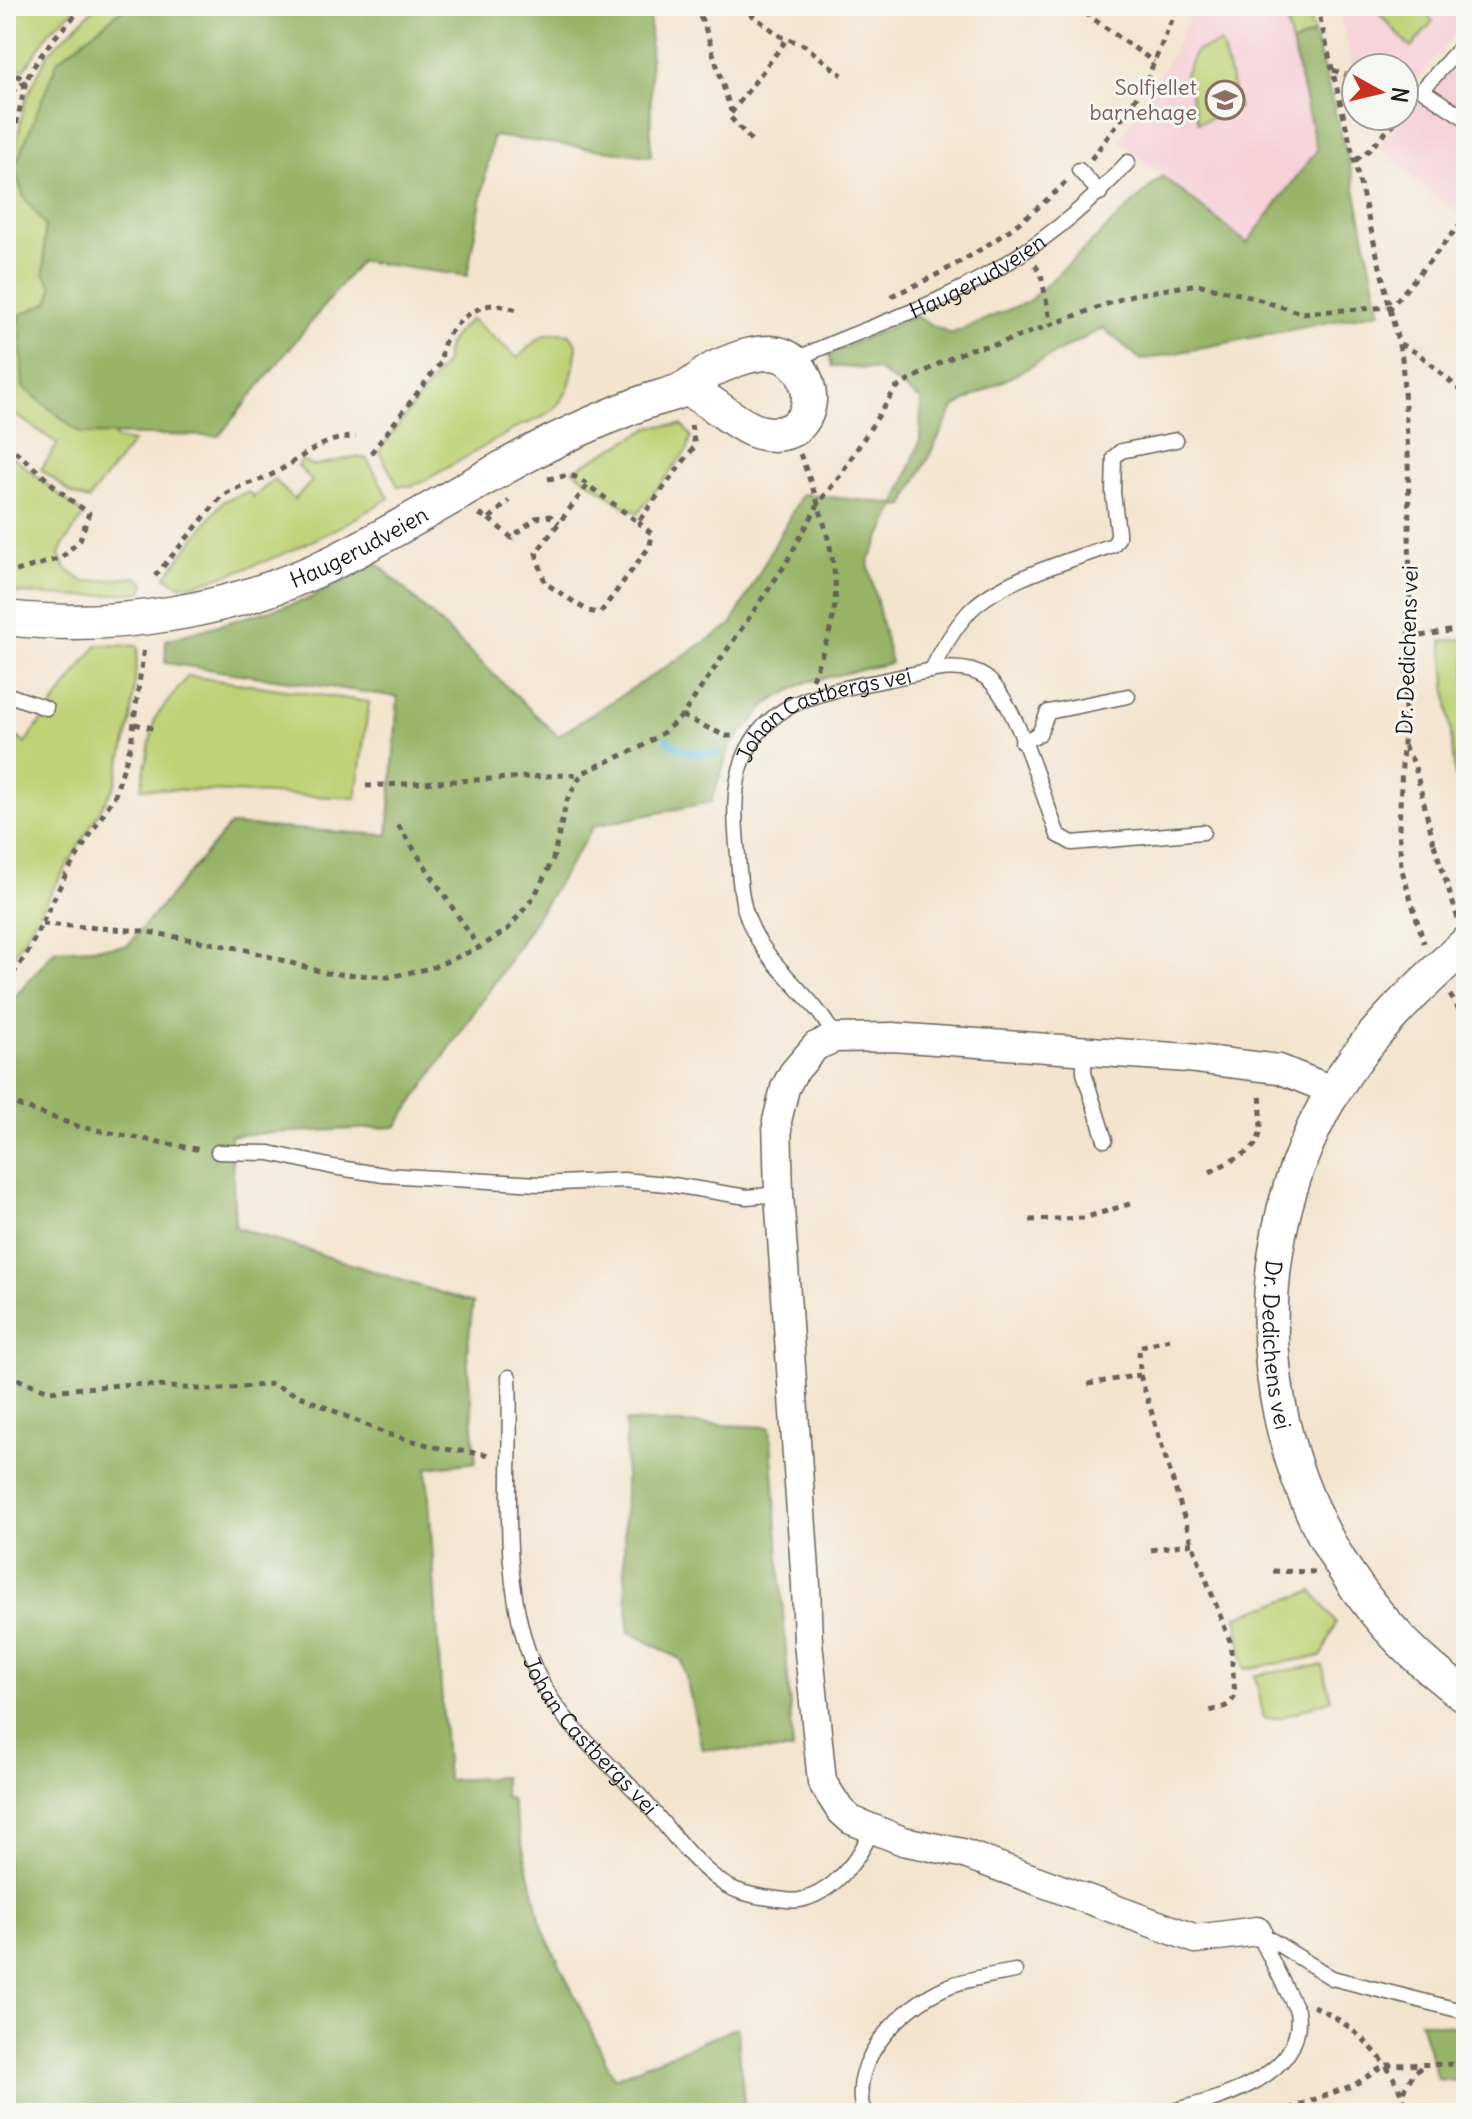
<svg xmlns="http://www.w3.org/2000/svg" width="1472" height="2119" font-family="Delius,sans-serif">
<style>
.built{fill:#f6cfd7}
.green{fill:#bed174;stroke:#6d7648;stroke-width:2}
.forest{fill:#96b366;stroke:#596841;stroke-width:2}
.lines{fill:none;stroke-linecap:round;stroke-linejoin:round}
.stream{stroke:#51aecf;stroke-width:8}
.service-casing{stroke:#67625a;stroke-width:17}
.minor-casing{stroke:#67625a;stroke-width:31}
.tertiary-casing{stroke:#67625a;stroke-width:37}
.path{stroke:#67625a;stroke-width:5;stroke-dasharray:6 6;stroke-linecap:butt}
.service{stroke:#fff;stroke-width:14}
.minor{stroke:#fff;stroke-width:28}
.tertiary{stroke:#fff;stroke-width:34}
.path-bridge{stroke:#67625a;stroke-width:5;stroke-dasharray:6 6;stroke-linecap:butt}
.labels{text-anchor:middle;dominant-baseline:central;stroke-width:6;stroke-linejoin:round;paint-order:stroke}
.education-label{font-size:22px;fill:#785e54;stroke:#f6f6f2;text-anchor:end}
.street-label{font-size:22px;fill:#1c1c1c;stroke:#f6f6f2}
</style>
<rect width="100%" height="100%" fill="#f6f6f2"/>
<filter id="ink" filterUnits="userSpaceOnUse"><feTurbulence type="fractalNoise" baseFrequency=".0125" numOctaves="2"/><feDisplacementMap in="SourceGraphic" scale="16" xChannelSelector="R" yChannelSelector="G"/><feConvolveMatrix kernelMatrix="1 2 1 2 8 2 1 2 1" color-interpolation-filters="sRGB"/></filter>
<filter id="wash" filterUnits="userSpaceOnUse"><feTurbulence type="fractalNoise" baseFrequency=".006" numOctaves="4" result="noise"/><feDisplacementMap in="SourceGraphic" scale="32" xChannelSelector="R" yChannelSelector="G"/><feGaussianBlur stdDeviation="1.8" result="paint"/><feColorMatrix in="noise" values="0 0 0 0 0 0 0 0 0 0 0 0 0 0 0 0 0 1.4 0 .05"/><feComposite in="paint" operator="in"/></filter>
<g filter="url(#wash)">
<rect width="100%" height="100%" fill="#f3e4cd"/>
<path class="built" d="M 1195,6 L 1283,6 L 1317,150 L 1247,244 L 1119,141 L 1170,58 Z
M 1337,6 L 1466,6 L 1466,19 L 1404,98 L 1404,68 L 1356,68 L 1356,76 Z
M 1466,42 L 1466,221 L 1378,148 Z"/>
<path class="green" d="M 6,6 L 78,6 L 50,31 L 25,69 L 14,69 L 6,63 Z
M 97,6 L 127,6 L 58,60 L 24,197 L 45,225 L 44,273 L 53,286 L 49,302 L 20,316 L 81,434 L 114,434 L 116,439 L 133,442 L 88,500 L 72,494 L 41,469 L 58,444 L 13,413 L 6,421 L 6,195 L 25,101 L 48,53 Z
M 1283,6 L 1306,6 L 1314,34 L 1292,44 Z
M 1386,6 L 1418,6 L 1433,21 L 1411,48 L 1379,13 Z
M 1221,43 L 1239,108 L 1198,123 L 1185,74 L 1196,51 Z
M 471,319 L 518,358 C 536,339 543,330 570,334 L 577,345 C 572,381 569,408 531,422 C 521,426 516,426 508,433 L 424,481 L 412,486 L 398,486 L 379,451 L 446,362 C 444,341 457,332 471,319 Z
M 682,425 L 691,436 L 688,449 L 638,513 L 622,505 L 573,470 L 653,426 Z
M 6,451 L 84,515 L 62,547 L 59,555 L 66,569 L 84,582 L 136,577 L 145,583 L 142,592 L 79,597 L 6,592 Z
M 355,457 L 367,459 L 389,498 C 335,532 280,559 219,577 C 208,580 193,586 182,585 C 175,584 170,580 166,576 L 223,501 L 248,492 L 254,497 L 274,479 L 294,500 L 312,481 L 298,466 L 301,460 L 313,466 Z
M 1466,639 L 1466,774 L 1455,776 L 1442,641 Z
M 97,645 L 138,646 L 131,721 L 115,785 L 6,968 L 6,752 L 17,737 L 25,743 Z
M 188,676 L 369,702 L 356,798 L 141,788 L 155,718 Z
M 1313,1591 L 1336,1623 L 1322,1656 L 1244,1669 L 1237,1616 Z
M 1322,1665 L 1331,1699 L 1280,1718 L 1264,1718 L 1255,1675 Z"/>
<path class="forest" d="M 127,6 L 626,6 L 650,19 L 651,156 L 493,136 L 467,276 L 360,261 L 219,436 L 81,434 L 23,387 L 20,315 L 49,302 L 53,287 L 44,273 L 45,225 L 24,197 L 14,169 L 58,60 Z
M 1314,34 L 1352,174 L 1380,312 L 1141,360 L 1103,328 L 954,407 L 903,507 L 896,505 L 868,563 L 891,663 L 806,682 L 768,703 L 730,747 L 711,802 L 594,826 L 507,964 L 396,1127 L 231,1135 L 235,1227 L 473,1303 L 467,1354 L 476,1462 L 427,1468 L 447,1780 L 504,1777 L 504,1797 L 511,1799 L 543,1930 L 614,2078 L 737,2027 L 745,2113 L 6,2113 L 6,1007 L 55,950 L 127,946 L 230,825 L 388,835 L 398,697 L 165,663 L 166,640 L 306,600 L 377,563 L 558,736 L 731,625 L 802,494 L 896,504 L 920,441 L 921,400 L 878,370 L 832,366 L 829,354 L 915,316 L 951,334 L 1029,301 L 1162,176 L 1247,243 L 1317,150 L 1292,44 Z
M 626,1421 L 770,1427 L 793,1751 L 702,1749 L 682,1660 L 629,1632 L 624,1558 Z
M 1420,2021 L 1466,2028 L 1466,2082 L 1437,2079 Z"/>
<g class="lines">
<path class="stream" d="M 667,739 C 683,753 696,755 717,753"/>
</g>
</g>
<g filter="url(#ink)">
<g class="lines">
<g class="service-casing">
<g id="service">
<path d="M 1466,41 L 1422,90 L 1466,119"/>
<path d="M 1079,170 L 1100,193"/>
<path id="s1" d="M 803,356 C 848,335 895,320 940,299 C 1012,266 1075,220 1128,162"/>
<path d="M 931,671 C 941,651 953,630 968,613 C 997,580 1072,560 1113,545 L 1118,538 L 1118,532 L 1113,493 L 1114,457 L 1121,451 L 1176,440"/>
<path d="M 6,694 L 46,708"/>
<path d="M 1022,742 L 1039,734 L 1048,712 L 1128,696"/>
<path id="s2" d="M 835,1038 C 812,990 761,966 745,910 C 740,893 739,874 738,856 C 733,805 730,752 775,716 C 806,692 853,687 890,679 C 918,674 959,659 985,677 C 1016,698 1043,798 1058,835 L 1072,843 L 1203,832"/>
<path d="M 1084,1050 L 1084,1073 L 1105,1140"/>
<path d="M 218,1152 L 270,1153 L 333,1167 L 384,1175 L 539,1184 L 623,1180 L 667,1184 L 747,1197 L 779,1194"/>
<path id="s3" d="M 509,1377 C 513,1470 498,1564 529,1654 C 550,1715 598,1751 640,1796 C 667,1826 690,1861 724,1884 C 738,1893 754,1896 770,1898 C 780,1899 791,1902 800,1900 C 833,1893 859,1860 872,1830"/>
<path d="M 1257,1931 L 1332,1978 L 1466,2012"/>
<path d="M 864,2113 C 846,2061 904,2004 949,1986 C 970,1978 994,1975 1015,1971"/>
<path d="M 1164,2113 C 1213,2101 1308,2078 1297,2011 L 1257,1931"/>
</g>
</g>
<g class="minor-casing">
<path id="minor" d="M 1257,1931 L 1196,1939 L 962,1853 L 903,1841 L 851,1820 L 840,1810 L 822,1782 L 808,1642 L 806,1585 L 779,1194 L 777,1121 L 785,1088 L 793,1073 L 816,1046 L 835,1038 L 893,1037 L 1188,1058 L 1279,1069 L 1334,1091"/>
</g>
<g class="tertiary-casing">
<g id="tertiary">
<path id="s4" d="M 6,618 C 117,631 236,611 336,561 C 399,529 459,492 521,458 C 560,437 601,419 642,403 C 655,398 669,396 682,390 C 695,385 704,373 718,367 C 734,360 751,353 770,353 C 812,354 826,423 782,433 C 746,441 718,401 686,389"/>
<path id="s5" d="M 1466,944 C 1416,989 1368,1034 1333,1092 C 1212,1296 1273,1560 1466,1696"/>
</g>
</g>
<path class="path" d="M 694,6 L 704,24 L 731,111
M 740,6 L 780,36 L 804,45 L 842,75
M 1075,6 L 1154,62
M 1317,6 L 1402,358 L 1408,453 L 1410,601 L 1399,827 L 1401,867 L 1424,943
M 6,68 L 26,81 L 6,96
M 1333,70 L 1356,79
M 751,140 L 729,116 L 787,39
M 1091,159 L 1129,109 L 1147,79 L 1178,6
M 1356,160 L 1369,150 L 1401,116
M 6,171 L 26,81 C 40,52 62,28 85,6
M 1035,265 L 1041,274 L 1051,325
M 891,296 C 957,268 1015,232 1066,182
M 1400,344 L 1419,354 L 1466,395
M 6,443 L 69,499 L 89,513 L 80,540 L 61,558 L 6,574
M 371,453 L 442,361 C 438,338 465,311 487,306 C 496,303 509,308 518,310
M 800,454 C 816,495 839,558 835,602 C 833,629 822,654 812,679
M 548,479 L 570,475 L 578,478 L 638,522 L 695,446 L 691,425
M 587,486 L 536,553 L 545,583 L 588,611 L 600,613 L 650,546 L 652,534 L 638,522
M 479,514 L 489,519 L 509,501
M 489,519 L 512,538 L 536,518 L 550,516 L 559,523
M 155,576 L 222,496 C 236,486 254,483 269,476 C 300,461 319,437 356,437
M 1409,638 L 1466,628
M 682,716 L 726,736 L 735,736
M 135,724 L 156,729
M 1404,746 L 1414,763 L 1434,844
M 366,786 L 581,774
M 398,825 L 479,948
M 42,924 L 143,931 L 243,949 L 326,973 L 389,977 L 431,968 L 479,948 L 508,929 L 534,897 L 553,859 L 567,800 L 582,773 L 641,747 L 664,732 L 682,716 L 785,565 L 819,503 L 841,474 L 896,388 L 940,363 L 970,349 L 998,344 L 1132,295 L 1197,284 L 1247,296 L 1301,313 L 1391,307 L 1466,218
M 6,984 L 27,954 L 66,874 L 115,795 L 131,744 L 144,647
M 1450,995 L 1466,1021
M 6,1101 L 80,1127 L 201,1150
M 1210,1172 C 1262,1144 1263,1152 1260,1091
M 1030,1220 L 1084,1218 L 1133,1203
M 1170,1339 L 1139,1347 L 1140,1375 L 1192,1543 L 1230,1641 L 1235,1694 C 1232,1707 1221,1708 1209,1711
M 6,1375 L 49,1391 L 131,1384 L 211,1390 L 272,1384 L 387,1434 L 443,1449 L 491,1455
M 1088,1384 L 1140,1375
M 1151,1550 L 1192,1543
M 1273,1571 L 1316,1572
M 1313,2006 C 1357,2025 1396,2066 1408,2113
M 1403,2091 L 1414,2073 L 1424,2065
M 1277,2113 L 1354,2085 L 1386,2065 L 1466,2064"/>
<use href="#service" class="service"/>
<use href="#minor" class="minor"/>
<use href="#tertiary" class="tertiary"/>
<path class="path-bridge" d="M 1434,844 L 1466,944"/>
</g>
</g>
<defs>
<g id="school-ring" transform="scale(2)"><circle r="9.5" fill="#f6f6f2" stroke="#8d6e63" stroke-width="1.5"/><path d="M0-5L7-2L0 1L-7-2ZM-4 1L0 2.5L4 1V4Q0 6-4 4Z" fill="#8d6e63"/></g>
</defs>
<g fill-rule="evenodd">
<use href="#school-ring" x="1225" y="100"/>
</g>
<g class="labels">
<g class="education-label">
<text x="1197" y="87">Solfjellet<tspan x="1197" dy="25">barnehage</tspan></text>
</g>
<g class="street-label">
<text stroke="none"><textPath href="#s1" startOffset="192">Haugerudveien</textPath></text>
<text stroke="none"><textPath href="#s4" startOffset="366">Haugerudveien</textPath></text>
<text transform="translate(1407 650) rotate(-88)">Dr. Dedichens vei</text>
<text stroke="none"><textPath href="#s2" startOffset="408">Johan Castbergs vei</textPath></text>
<text stroke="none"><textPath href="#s5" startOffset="464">Dr. Dedichens vei</textPath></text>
<text stroke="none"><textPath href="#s3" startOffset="382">Johan Castbergs vei</textPath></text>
</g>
</g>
<rect width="1472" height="2119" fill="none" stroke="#f6f6f2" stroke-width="32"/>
<g transform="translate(1380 92) rotate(98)"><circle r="38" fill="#f6f6f2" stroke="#9f9f9c" stroke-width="2"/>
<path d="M0-6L14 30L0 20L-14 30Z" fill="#c8321e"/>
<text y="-12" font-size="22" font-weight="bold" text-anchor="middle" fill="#1c1c1c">N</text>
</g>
</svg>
